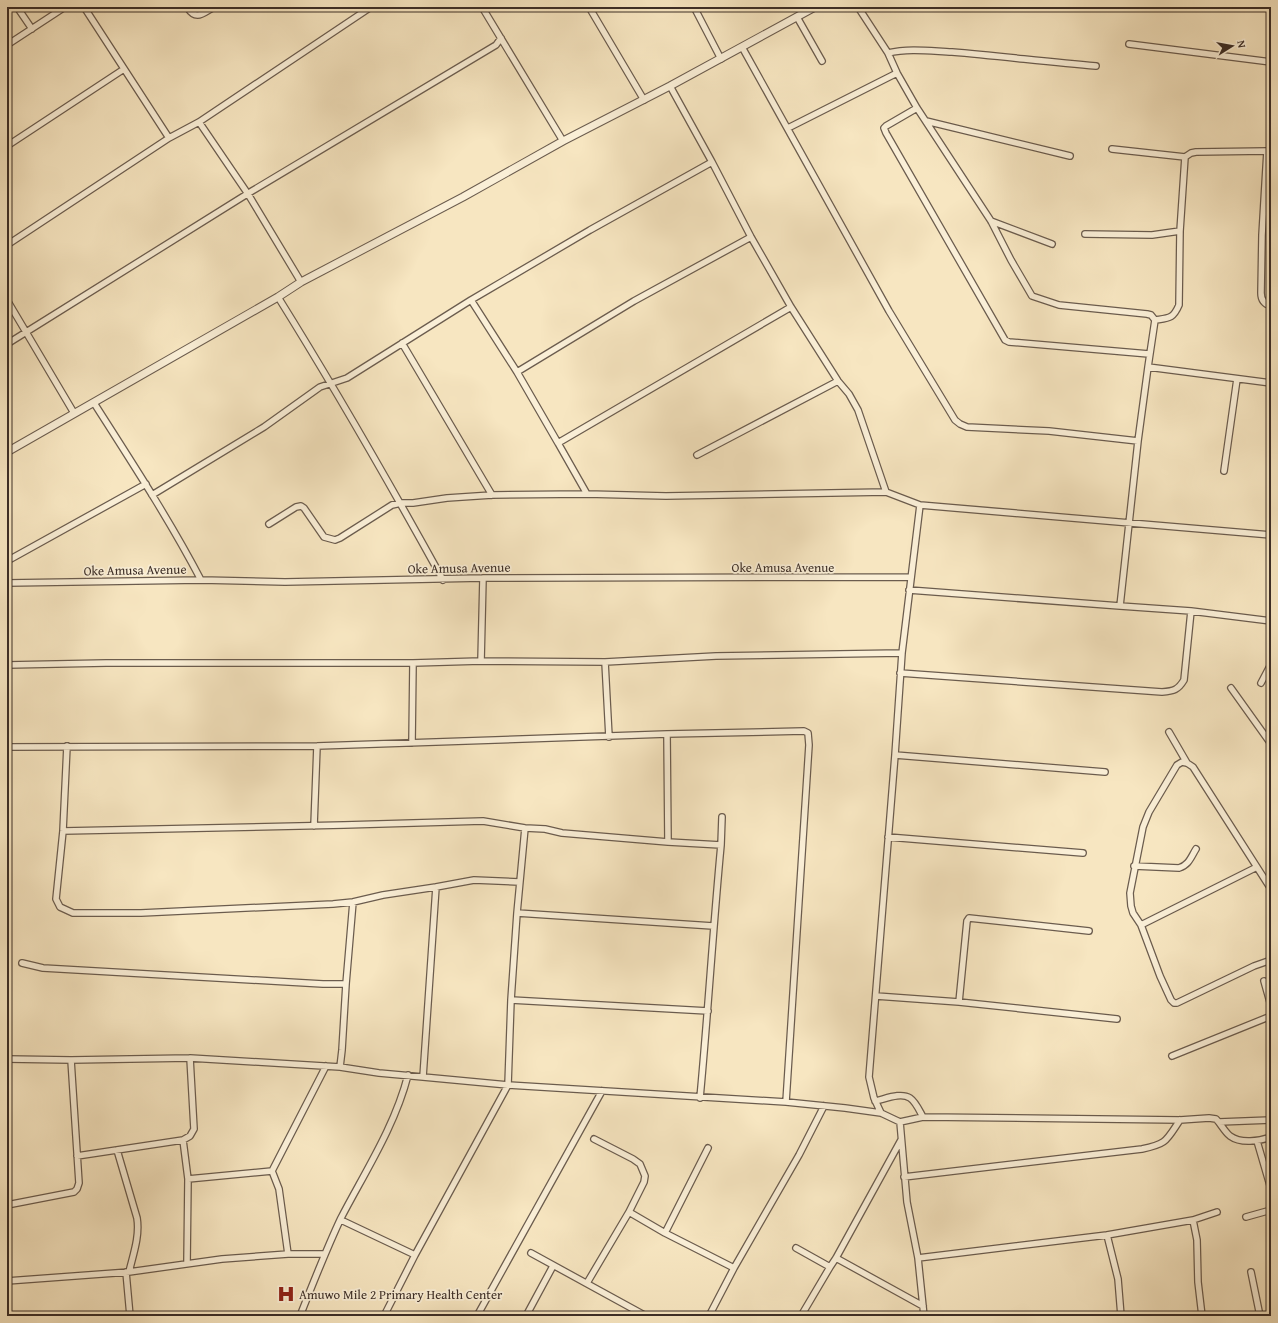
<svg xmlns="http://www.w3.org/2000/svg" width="1278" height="1323" font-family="'Gentium Book Plus',serif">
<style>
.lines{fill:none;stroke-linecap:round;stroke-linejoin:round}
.minor-casing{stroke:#6b5c4e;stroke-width:8}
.tertiary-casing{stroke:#6b5c4e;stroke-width:9}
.minor{stroke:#faefd7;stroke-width:5.5}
.tertiary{stroke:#faefd7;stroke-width:7}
.labels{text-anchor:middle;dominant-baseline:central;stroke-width:3.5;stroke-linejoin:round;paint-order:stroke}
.street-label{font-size:13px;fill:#3c2e27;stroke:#faefd7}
.poi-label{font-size:13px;fill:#3c2e27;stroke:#faefd7;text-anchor:start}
</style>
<rect width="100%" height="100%" fill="#f7e6c1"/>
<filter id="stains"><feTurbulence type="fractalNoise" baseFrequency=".005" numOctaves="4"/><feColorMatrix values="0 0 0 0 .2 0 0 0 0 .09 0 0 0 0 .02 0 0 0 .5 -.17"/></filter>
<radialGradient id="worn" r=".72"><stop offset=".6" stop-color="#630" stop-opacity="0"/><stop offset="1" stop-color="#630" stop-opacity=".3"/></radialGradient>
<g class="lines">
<g class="minor-casing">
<path id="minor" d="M 17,7 L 32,29
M 84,7 L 169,138
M 187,7 C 196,21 202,14 214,7
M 482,7 L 563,141
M 589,7 L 644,100
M 694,7 L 721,59
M 858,7 L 888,53 L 897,73 L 917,108 L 991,221 L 1011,260 L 1032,296 L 1059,305 L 1147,314 L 1151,315 L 1155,320
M 797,17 L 822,61
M 1129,44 L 1271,62
M 7,45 L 65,7
M 742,47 L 889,311 L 955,420 L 960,424 L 967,427 L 1049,431 L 1138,441 L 1120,606 L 909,590
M 888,53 C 909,48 930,51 952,52 C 1000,56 1048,62 1096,66
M 917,108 L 886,126 L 884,128 L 886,133 L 1005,340 L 1009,342 L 1149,354
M 926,121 L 1070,156
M 199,122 L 248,194 L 301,282
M 788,128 L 897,73
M 7,146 L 124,69
M 1112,149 L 1185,157 L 1180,231 L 1179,305 C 1173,319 1169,318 1155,320 L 1148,367
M 1185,157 L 1191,153 L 1196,152 L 1267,151 L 1262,235 L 1261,293 C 1261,300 1264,304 1271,306
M 991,221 L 1052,244
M 1085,234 L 1152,235 L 1180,231
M 7,245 L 169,138 L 199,122 L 371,7
M 278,297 C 336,390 390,484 443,580
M 7,300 L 74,413
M 471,300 L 517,372 L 634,301 L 751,237
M 402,343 L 492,495
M 7,344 L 252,191 L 496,45 L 501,38
M 517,372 L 558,443
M 94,403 C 131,461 169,519 201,580
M 1138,441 L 1148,367 L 1271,383
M 697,455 L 838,381
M 1224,471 L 1237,379
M 587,494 L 558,443 L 791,307
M 152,495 L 264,427 L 320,387 L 347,378 L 471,300 L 590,230 L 712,162
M 920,505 L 1271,535
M 269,524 L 296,507 L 301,506 L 304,508 L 324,537 L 335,540 L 340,538 L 392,505 L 401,503 L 413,503 L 447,498 L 492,495 L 587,494 L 666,496 L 886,492
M 7,561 L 146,484
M 7,583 L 201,580 L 285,582 L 483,578 L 911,577
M 1120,606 L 1191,611 L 1271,621
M 481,661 L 483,578
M 605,662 L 609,737
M 7,665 L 106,663 L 413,663 L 481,661 L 605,662 L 716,656 L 902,653 L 920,505 L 886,492 L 858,410 L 849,394 L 838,381 L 791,307 L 751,237 L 712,162 L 670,86
M 900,673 L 1162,692 C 1174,691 1178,690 1184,680 L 1191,611
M 1261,683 L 1271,664
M 1231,688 L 1271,744
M 1169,732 L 1187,763
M 667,734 L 668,842 L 721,845 C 713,929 708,1013 700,1098
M 412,743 L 413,663
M 67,746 L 63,831 L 56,899 L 60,907 L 73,913 L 141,913 L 333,904 L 353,902 L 383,895 L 436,887 L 423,1077 L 508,1085 L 786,1102 L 845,1108 L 881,1113 L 900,1122 L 923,1117 L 1180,1120 L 1209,1118 L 1216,1119 C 1221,1124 1224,1131 1230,1136 C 1241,1144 1259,1141 1271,1137
M 7,747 L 317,746 L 667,734 L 804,731 L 808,733 L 809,745 L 786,1102
M 895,755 L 1105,772
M 314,826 L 317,746
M 63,831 L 344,825 L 483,821 L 525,828 L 545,829 L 562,833 L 668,842
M 888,837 L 1083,853
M 721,845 L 722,817
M 1134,866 L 1179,868 C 1189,865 1191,857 1196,849
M 436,887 L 474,880 L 519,882
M 1271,889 L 1193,767 L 1187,763 L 1182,762 L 1177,765 L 1149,812 L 1143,827 L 1130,893 L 1131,906 L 1133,913 L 1141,925 L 1160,976 L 1171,1000 L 1174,1003 L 1177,1003 L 1254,966 L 1271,960
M 517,913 L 713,926
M 1141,925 L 1257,867
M 22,963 L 43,968 L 323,984 L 346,984
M 1264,981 L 1271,1006
M 876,996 L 959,1002 L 1117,1019
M 511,1000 L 708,1011
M 959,1002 L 967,921 L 969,918 L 1089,931
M 1172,1056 L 1271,1016
M 7,1059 L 71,1060 L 190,1058 L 340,1067 L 379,1073 L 423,1077
M 340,1067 L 342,1050 L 346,984 L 353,902
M 875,1101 C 885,1099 901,1092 910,1098 C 916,1102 920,1112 923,1117
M 881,1113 L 874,1098 L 869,1077 L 895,755 L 902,653
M 900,1122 L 907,1202 L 918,1258 L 924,1316
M 1219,1122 L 1271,1120
M 183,1140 L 188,1179 L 187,1263
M 1257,1141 L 1271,1189
M 117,1150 L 137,1218 C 140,1236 133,1255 129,1272
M 77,1156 L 183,1140 L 190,1136 L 194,1129 L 190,1058
M 272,1171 L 279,1189 L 288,1254
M 904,1177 L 1142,1149 C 1167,1144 1166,1141 1180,1120
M 188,1179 L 272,1171 L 326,1066
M 7,1205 L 74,1192 L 77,1189 L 79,1183 L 71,1060
M 629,1212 L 665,1233 L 734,1268
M 1246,1217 L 1271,1210
M 341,1220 L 415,1255
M 1193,1220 L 1217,1212
M 665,1233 L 708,1148
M 1107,1235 L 1193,1220 L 1197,1240 L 1198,1282 L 1202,1316
M 796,1248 L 830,1267
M 531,1253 L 646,1316
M 836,1258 L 923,1306
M 918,1258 L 1107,1235 L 1118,1279 L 1121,1316
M 126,1272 L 130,1316
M 1251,1272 L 1260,1316
M 7,1281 L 129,1272 L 222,1259 L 288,1254 L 325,1254
M 587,1283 L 629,1212 L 644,1182 L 645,1176 L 640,1164 L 633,1159 L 594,1139
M 300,1316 C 313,1283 326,1250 341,1218 C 365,1172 395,1126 408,1075
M 384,1316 L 415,1255 L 508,1085 L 511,1000 L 517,913 L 525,828
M 477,1316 L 602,1091
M 526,1316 L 553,1266
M 709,1316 L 734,1268 L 799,1155 L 824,1106
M 801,1316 L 830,1267 L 836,1258 L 901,1140"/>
</g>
<g class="tertiary-casing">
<path id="tertiary" d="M 7,452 L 278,297 L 301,282 L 463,197 L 563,141 L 670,86 L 815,7"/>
</g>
<use href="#minor" class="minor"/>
<use href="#tertiary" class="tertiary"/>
</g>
<defs>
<g id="hospital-bare" transform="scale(1.38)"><path d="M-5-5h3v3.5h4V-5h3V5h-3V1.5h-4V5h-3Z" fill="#8f2418" stroke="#faefd7" stroke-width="2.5" paint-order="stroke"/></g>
</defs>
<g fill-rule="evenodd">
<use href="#hospital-bare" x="286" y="1294"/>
</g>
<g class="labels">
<g class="street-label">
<text x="783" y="567">Oke Amusa Avenue</text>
<text transform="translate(459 568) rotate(-1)">Oke Amusa Avenue</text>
<text transform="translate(135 570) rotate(-1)">Oke Amusa Avenue</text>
</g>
<g class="poi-label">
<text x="299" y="1294">Amuwo Mile 2 Primary Health Center</text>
</g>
</g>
<rect width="1278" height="1323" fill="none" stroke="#f7e6c1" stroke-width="24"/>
<rect x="8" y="8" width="1262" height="1307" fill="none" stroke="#3c2e27" stroke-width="2"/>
<rect x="12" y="12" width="1254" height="1299" fill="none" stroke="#3c2e27"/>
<g transform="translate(1232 46) rotate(79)" stroke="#faefd7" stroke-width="3" paint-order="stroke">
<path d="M0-3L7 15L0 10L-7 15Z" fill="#3c2e27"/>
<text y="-6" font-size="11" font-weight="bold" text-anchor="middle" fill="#3c2e27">N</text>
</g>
<rect width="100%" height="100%" filter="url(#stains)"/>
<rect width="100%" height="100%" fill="url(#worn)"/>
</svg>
